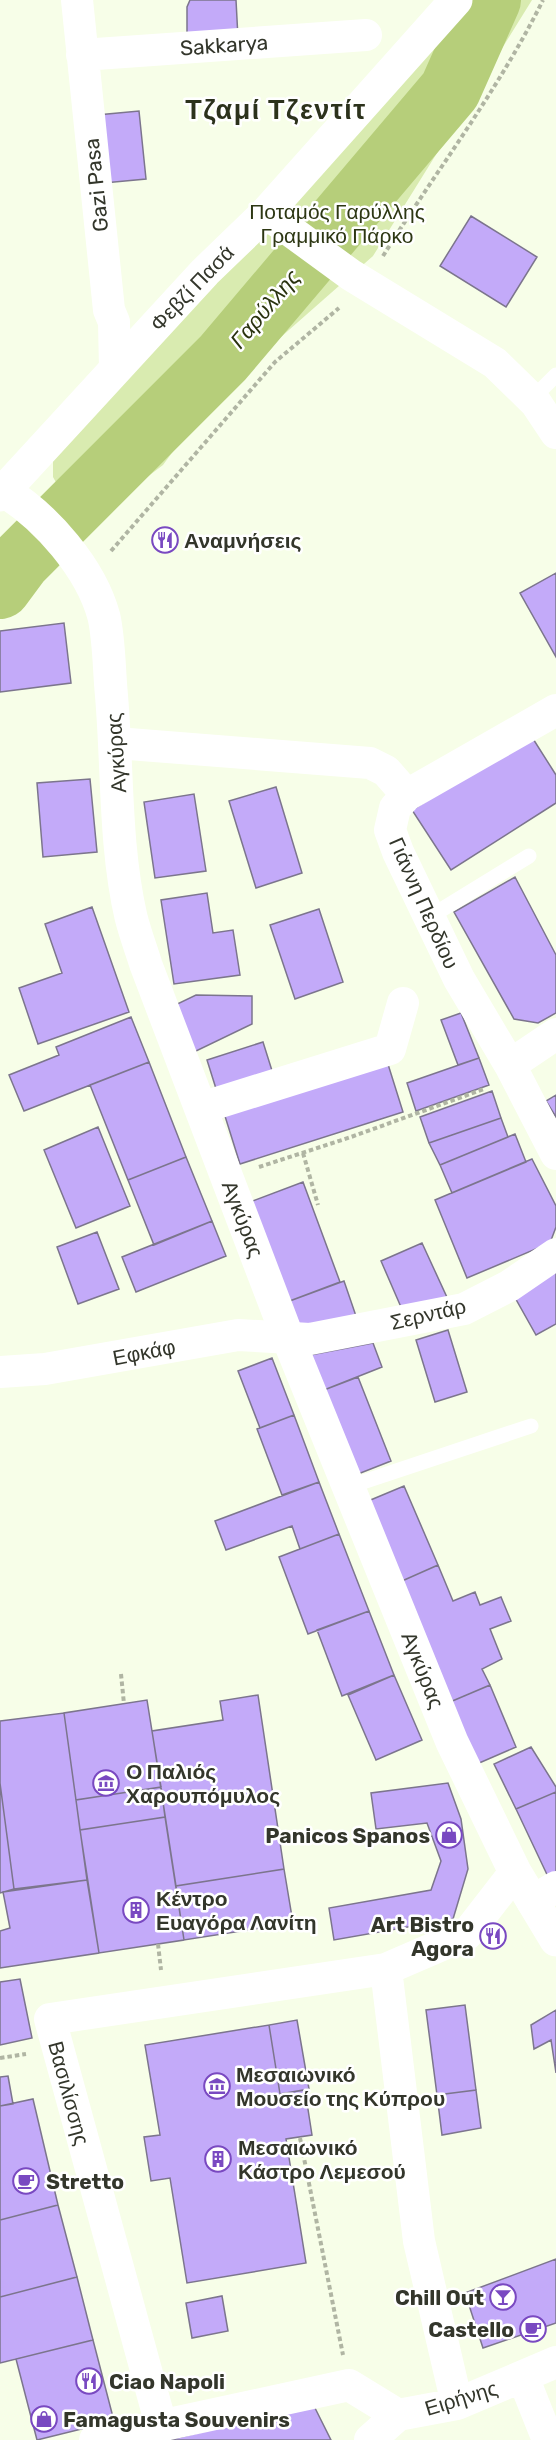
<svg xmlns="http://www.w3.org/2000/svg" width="556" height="2440" font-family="Rubik,sans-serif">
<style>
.green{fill:#d9ebb0}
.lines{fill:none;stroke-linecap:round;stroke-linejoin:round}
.river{stroke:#b6ce7a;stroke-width:62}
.building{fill:#c3aaf9;stroke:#7c758d;stroke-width:1.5}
.path{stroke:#b0b5a3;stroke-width:4;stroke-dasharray:4.5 3;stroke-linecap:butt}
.lane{stroke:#fff;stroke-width:15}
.street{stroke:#fff;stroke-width:32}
.secondary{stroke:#fff;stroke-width:33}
.labels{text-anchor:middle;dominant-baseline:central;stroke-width:5;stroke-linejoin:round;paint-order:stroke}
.street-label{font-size:21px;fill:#33362b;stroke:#fff}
.park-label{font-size:21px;fill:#2d3713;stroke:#fff}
.poi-label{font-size:21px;font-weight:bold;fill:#33362b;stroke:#fff;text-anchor:start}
.water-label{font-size:22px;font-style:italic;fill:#2a330f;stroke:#fff}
.district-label{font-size:27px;font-weight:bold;letter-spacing:1.5px;fill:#2c321c;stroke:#fff}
</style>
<rect width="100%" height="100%" fill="#f7fee8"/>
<path class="green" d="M 462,0 L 532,0 L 373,256 L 213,397 L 163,465 L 81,527 L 53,477 L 53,455 Z"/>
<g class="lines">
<path class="river" d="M 0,588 L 20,561 L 223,358 L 450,90 L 490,0"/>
</g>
<path class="building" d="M 190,0 L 236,0 L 238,38 L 187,45 L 187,7 Z
M 139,111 L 146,179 L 104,183 L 97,115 Z
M 471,216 L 537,257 L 506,307 L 440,266 Z
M 556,573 L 556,657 L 520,593 Z
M 64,623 L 71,683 L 0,692 L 0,631 Z
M 530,734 L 556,775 L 556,803 L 451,870 L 412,810 Z
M 90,779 L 97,852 L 43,857 L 37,783 Z
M 276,787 L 302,873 L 256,888 L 229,801 Z
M 194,794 L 206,871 L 155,878 L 144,802 Z
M 515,877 L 556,955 L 556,1013 L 538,1023 L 514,1019 L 454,912 Z
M 207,893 L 213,933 L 233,930 L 240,975 L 174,984 L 161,900 Z
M 92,907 L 129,1012 L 38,1044 L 19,988 L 62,973 L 45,924 Z
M 319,909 L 343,982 L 295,999 L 270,925 Z
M 196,995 L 252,996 L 252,1024 L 194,1052 L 173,1006 Z
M 461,1013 L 479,1058 L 458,1065 L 441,1020 Z
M 131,1017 L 149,1062 L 24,1111 L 9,1075 L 59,1055 L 56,1047 Z
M 263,1042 L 274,1077 L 218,1095 L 207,1060 Z
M 479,1058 L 489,1085 L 416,1111 L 407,1083 Z
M 387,1061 L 403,1112 L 240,1164 L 224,1113 Z
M 149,1062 L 186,1157 L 128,1180 L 90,1085 Z
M 492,1091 L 501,1118 L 429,1143 L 420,1117 Z
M 556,1095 L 556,1117 L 546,1101 Z
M 501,1118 L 508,1137 L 440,1165 L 429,1143 Z
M 98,1127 L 130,1206 L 76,1228 L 44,1150 Z
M 515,1134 L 526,1162 L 452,1193 L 440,1165 Z
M 186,1157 L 212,1221 L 154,1245 L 128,1180 Z
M 532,1159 L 556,1206 L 556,1227 L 550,1243 L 467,1278 L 435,1200 Z
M 303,1182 L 340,1282 L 287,1302 L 250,1202 Z
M 212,1221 L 226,1256 L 136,1292 L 122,1257 Z
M 97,1232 L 119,1289 L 78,1304 L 57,1247 Z
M 422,1243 L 451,1306 L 404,1314 L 381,1261 Z
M 556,1271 L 556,1324 L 536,1335 L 513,1294 Z
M 344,1281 L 356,1316 L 312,1331 L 295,1324 L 287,1302 Z
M 448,1330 L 467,1392 L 435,1402 L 416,1340 Z
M 373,1343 L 382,1367 L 324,1390 L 310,1355 Z
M 272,1358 L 294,1415 L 260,1428 L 238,1371 Z
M 358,1377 L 391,1461 L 358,1474 L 324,1390 Z
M 294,1415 L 319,1482 L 282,1495 L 257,1429 Z
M 319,1482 L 339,1534 L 300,1549 L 292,1526 L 226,1550 L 215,1521 Z
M 404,1486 L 438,1565 L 393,1585 L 361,1504 Z
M 339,1534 L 369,1611 L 308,1634 L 279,1557 Z
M 438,1565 L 453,1601 L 475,1592 L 480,1605 L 501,1597 L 511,1621 L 490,1629 L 502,1659 L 482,1669 L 490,1685 L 443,1705 L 393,1585 Z
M 369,1611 L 394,1675 L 342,1696 L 317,1630 Z
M 394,1675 L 422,1740 L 376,1760 L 348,1695 Z
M 490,1685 L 516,1747 L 470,1767 L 443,1705 Z
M 258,1695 L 284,1869 L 176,1886 L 152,1731 L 223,1720 L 220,1701 Z
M 147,1700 L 161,1787 L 76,1800 L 64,1713 Z
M 64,1713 L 87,1880 L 14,1889 L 0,1783 L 0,1721 Z
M 531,1747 L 556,1787 L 556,1792 L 516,1809 L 494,1764 Z
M 0,1783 L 14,1889 L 0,1893 Z
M 448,1783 L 461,1819 L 468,1869 L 453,1919 L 334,1940 L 329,1908 L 431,1890 L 441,1861 L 427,1823 L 376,1829 L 371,1793 Z
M 161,1787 L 165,1817 L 80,1830 L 76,1800 Z
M 556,1792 L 556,1880 L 551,1883 L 516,1809 Z
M 165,1817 L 184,1940 L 99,1953 L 80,1830 Z
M 284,1869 L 293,1923 L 184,1940 L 176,1886 Z
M 87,1880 L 99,1953 L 0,1968 L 0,1931 L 10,1928 L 3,1892 Z
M 20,1979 L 32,2038 L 0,2045 L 0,1982 Z
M 465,2005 L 476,2090 L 437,2095 L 426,2010 Z
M 556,2010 L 556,2073 L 551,2040 L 534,2049 L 531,2025 Z
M 297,2020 L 309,2089 L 280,2094 L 269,2025 Z
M 269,2025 L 280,2094 L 305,2090 L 312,2135 L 286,2139 L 306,2263 L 187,2283 L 170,2178 L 151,2181 L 144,2137 L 160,2135 L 145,2045 Z
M 8,2076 L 13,2104 L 0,2106 L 0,2077 Z
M 476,2090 L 481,2128 L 442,2135 L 437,2095 Z
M 33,2099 L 58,2205 L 0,2220 L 0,2106 Z
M 58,2205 L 77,2277 L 0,2297 L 0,2220 Z
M 556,2259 L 556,2323 L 483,2348 L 465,2293 Z
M 77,2277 L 93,2340 L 0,2363 L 0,2297 Z
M 222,2296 L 228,2331 L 192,2338 L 186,2303 Z
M 93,2340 L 114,2421 L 37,2440 L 16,2359 Z
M 313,2404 L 331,2440 L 169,2440 Z"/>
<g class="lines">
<path class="path" d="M 383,256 C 436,171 498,91 543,0
M 111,551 L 275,362 L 339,308
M 303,1153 L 318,1205
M 259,1167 L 351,1137 L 484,1089
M 121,1674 L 124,1704
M 158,1944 L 161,1970
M 0,2058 L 26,2054
M 300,2138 L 343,2355"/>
<path class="lane" d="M 532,399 L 556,375
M 428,918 L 529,856
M 348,1487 L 531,1426"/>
<path class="street" d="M 77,0 L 109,310 L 114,322 L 115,369
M 82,55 L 366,35
M 266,213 L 351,275 L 495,363 L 536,403 L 556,433
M 556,710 L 407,795 L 395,808 L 390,830 L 398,852 L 459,979 L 510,1065 L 556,1154
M 116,743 L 370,763 L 386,771 L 407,795
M 510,1065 L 556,1034
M 201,1108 L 390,1049 L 403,1003
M 0,1372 L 45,1369 L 238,1335 L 310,1339 L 464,1309 L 509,1286 L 556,1254
M 532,1901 L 556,1887
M 523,2377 L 548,2440
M 457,2404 L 419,2241 L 386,1969 L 467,1934 L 515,1872
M 161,2425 L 50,2019 L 386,1969
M 95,2440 L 349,2385 L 398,2415
M 370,2440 L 398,2415 L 457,2404 L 556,2362"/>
<path class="secondary" d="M 4,491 C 46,517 91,568 104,617 C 109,640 109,666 111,690 C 118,765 114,843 131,917 C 135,933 141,949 146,965 L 288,1338 L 452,1742 L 515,1872 L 556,1940
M 0,495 L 205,272 L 266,213 L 456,0"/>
</g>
<defs>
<g id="restaurant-ring" transform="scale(1.35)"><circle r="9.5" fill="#fff" stroke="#7949c1" stroke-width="1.5"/><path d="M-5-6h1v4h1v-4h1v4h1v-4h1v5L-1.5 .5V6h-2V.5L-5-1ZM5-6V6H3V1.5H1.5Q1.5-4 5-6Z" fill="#7949c1"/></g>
<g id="museum-ring" transform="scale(1.35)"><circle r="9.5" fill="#fff" stroke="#7949c1" stroke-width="1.5"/><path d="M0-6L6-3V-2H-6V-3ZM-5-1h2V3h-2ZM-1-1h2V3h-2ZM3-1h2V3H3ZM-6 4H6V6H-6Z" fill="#7949c1"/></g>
<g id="shop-ring" transform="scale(1.35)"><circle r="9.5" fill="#fff" stroke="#7949c1" stroke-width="1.5"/><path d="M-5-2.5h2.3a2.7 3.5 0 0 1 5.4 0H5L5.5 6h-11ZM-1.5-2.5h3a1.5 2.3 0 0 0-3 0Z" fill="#7949c1"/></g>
<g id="building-ring" transform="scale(1.35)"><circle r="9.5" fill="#fff" stroke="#7949c1" stroke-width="1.5"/><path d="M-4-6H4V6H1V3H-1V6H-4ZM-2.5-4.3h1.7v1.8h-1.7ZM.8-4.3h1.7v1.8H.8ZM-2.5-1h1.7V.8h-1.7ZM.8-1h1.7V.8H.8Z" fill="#7949c1"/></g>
<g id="cafe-ring" transform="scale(1.35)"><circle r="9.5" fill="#fff" stroke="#7949c1" stroke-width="1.5"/><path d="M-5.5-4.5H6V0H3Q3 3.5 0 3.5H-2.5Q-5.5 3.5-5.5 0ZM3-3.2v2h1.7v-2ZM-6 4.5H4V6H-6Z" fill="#7949c1"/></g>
<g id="bar-ring" transform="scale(1.35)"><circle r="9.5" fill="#fff" stroke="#7949c1" stroke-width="1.5"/><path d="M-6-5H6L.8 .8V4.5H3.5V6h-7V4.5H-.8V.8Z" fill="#7949c1"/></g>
</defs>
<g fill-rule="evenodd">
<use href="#restaurant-ring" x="165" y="540"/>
<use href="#museum-ring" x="106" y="1783"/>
<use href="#shop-ring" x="449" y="1835"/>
<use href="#building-ring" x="136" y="1910"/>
<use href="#restaurant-ring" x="493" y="1936"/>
<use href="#museum-ring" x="217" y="2086"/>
<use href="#building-ring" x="218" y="2159"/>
<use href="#cafe-ring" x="26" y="2181"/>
<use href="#bar-ring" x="503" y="2297"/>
<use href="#cafe-ring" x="533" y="2329"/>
<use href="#restaurant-ring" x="89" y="2381"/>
<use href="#shop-ring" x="44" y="2419"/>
</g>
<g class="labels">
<g class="street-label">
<text transform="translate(224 45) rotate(-4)">Sakkarya</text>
<text transform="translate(96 185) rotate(-96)">Gazi Pasa</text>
<text transform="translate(192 288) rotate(-46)">Φεβζί Πασά</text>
<text transform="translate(116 753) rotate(-94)">Αγκύρας</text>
<text transform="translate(424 903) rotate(66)">Γιάννη Περδίου</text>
<text transform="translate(243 1219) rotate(69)">Αγκύρας</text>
<text transform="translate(428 1314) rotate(-13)">Σερντάρ</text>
<text transform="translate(144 1352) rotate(-11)">Εφκάφ</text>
<text transform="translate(423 1670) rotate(68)">Αγκύρας</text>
<text transform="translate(69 2093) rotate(75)">Βασιλίσσης</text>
<text transform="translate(461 2398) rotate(-17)">Ειρήνης</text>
</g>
<g class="park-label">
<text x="337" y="211">Ποταμός Γαρύλλης<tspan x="337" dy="24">Γραμμικό Πάρκο</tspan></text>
</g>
<g class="poi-label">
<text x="184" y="540">Αναμνήσεις</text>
<text x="126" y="1771">Ο Παλιός<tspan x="126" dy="24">Χαρουπόμυλος</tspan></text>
<text x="430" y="1835" text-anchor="end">Panicos Spanos</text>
<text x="156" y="1898">Κέντρο<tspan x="156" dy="24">Ευαγόρα Λανίτη</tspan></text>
<text x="474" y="1924" text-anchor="end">Art Bistro<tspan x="474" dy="24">Agora</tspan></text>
<text x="236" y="2074">Μεσαιωνικό<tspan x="236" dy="24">Μουσείο της Κύπρου</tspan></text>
<text x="238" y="2147">Μεσαιωνικό<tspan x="238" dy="24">Κάστρο Λεμεσού</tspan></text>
<text x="46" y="2181">Stretto</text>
<text x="484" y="2297" text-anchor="end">Chill Out</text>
<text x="514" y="2329" text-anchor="end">Castello</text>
<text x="109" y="2381">Ciao Napoli</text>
<text x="63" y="2419">Famagusta Souvenirs</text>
</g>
<g class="water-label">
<text transform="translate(265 309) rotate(-50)">Γαρύλλης</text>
</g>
<g class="district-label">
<text x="276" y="110">Τζαμί Τζεντίτ</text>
</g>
</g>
</svg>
